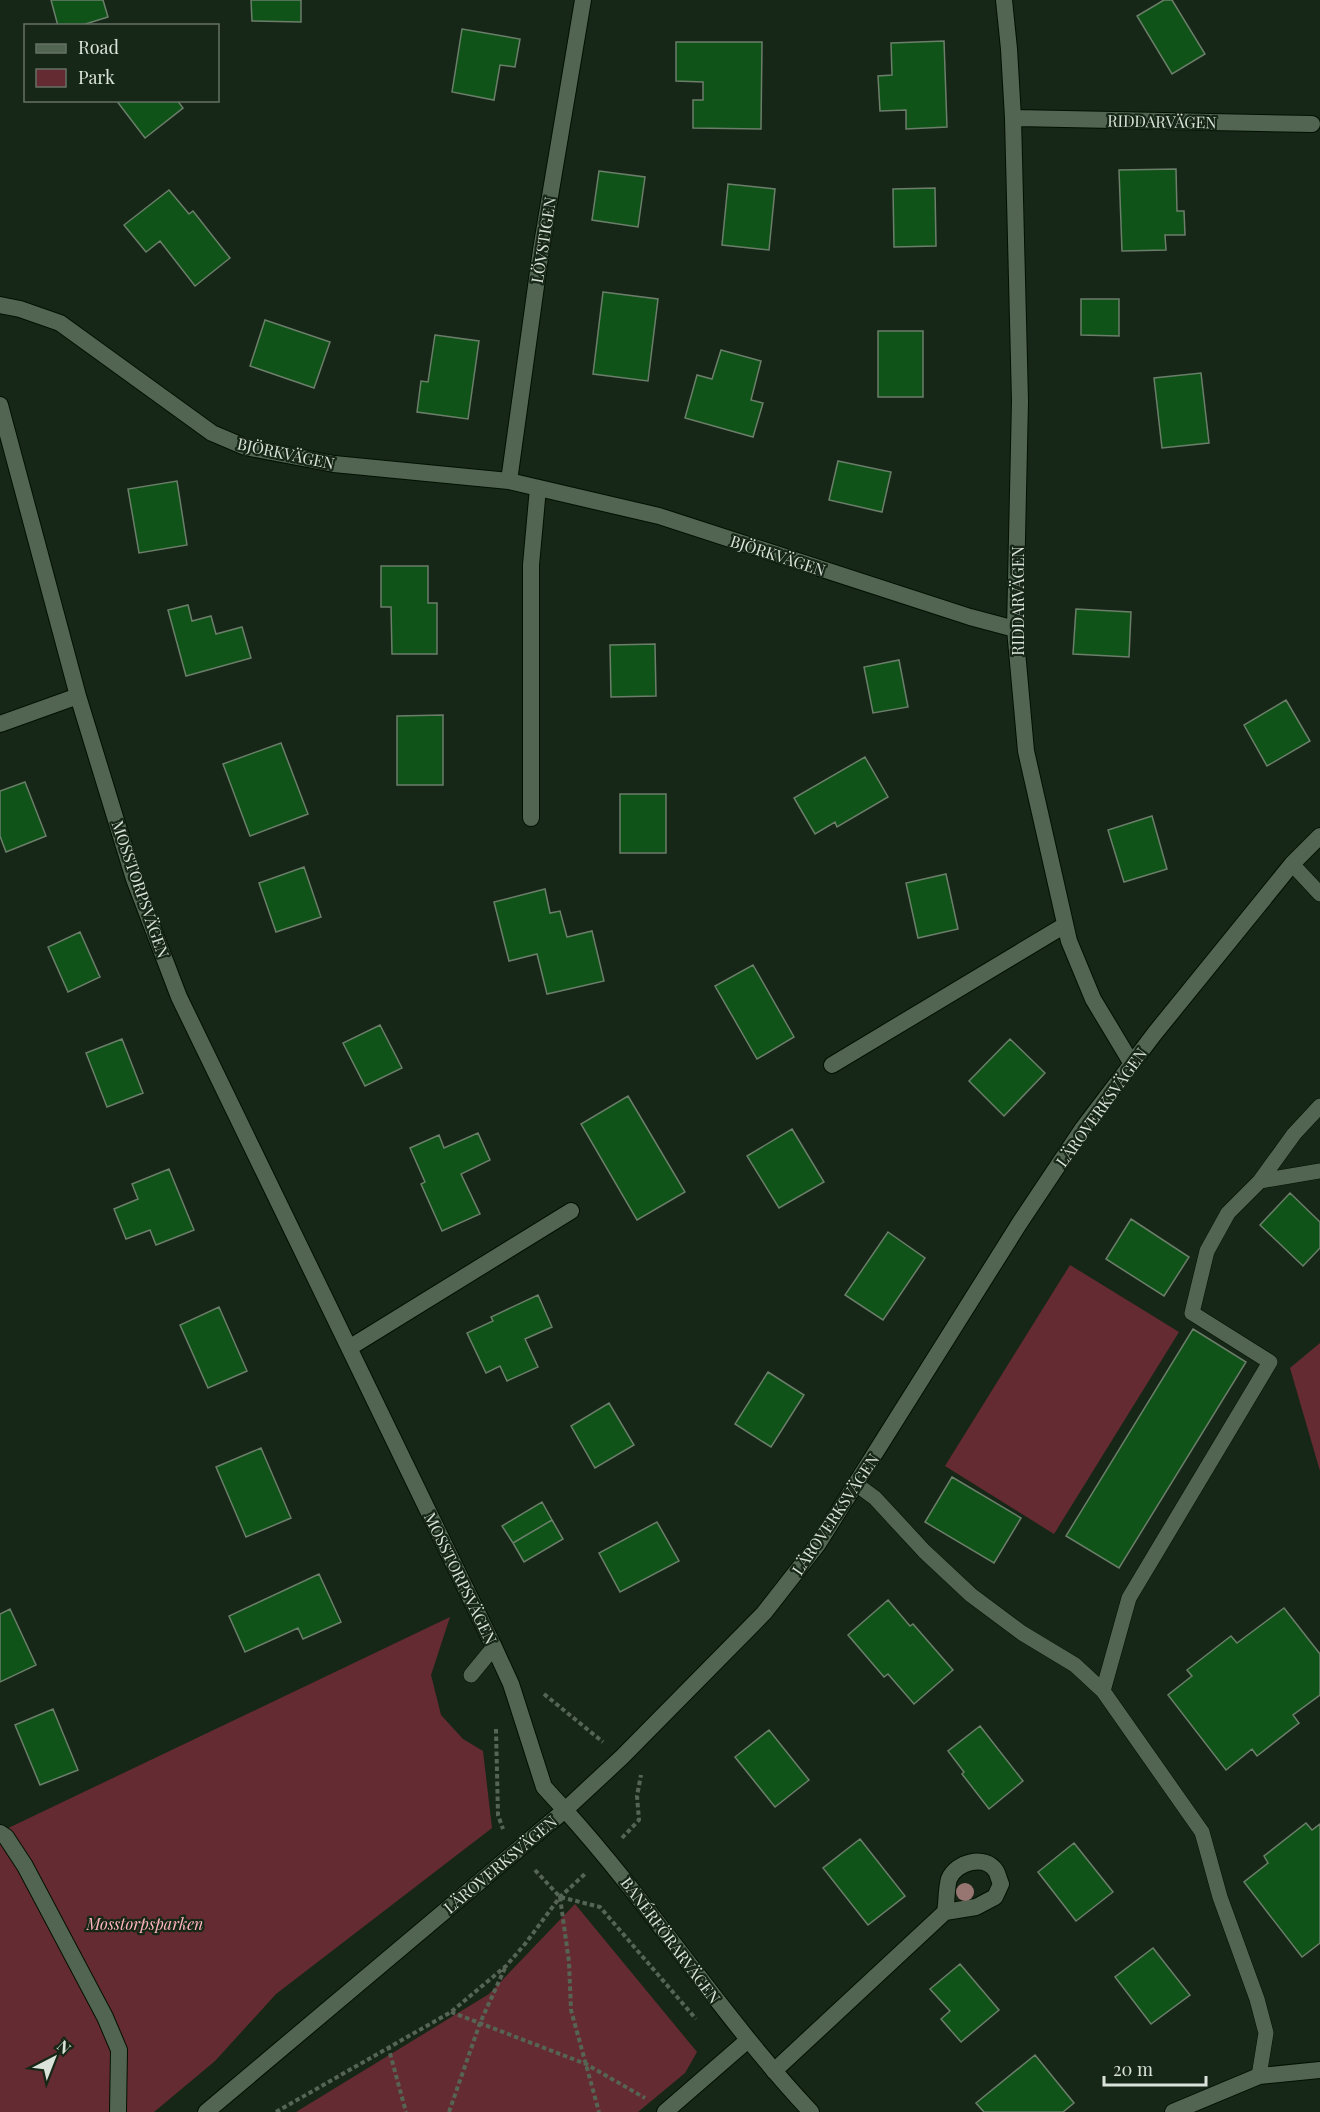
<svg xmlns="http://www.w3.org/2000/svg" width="1320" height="2112" font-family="'Playfair Display',serif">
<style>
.green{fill:#652b32}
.building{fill:#105319;stroke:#6b7e6a;stroke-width:1.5}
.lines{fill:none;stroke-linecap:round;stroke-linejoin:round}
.service-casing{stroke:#031003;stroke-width:16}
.minor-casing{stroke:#031003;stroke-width:18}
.tertiary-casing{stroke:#031003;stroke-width:18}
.path{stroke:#566456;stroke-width:4;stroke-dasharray:4.5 3;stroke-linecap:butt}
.service{stroke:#526552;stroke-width:15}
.minor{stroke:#526552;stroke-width:16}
.tertiary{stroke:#526552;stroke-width:16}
.tree{fill:#977672}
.labels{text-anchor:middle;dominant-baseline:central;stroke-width:4.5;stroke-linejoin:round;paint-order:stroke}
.street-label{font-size:16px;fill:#d9e3d9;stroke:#172717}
.park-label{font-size:16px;font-style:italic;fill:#ffb6bc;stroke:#172717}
</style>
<rect width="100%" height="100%" fill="#172717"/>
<path class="green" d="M 1070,1265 L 1179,1332 L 1054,1534 L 945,1466 Z
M 1320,1343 L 1320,1471 L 1290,1368 Z
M 450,1617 L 431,1675 L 441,1715 L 463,1739 L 483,1751 L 492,1828 L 276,1994 L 215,2061 L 154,2112 L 0,2112 L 0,1832 Z
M 575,1904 L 697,2052 L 685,2073 L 638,2112 L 296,2112 L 489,1994 Z"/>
<path class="building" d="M 51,0 L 103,0 L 108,17 L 79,26 L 58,26 Z
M 251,0 L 301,0 L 301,22 L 252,21 Z
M 1164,0 L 1172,0 L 1205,54 L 1172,74 L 1137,16 Z
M 462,29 L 520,39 L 515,67 L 500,65 L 494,100 L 452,92 Z
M 944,41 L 947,127 L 906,129 L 906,110 L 880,111 L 878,76 L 892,75 L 891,43 Z
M 676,42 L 762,42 L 761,129 L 693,128 L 693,100 L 703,100 L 703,82 L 676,81 Z
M 116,100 L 177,100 L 183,108 L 145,138 Z
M 1176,169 L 1177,211 L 1184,211 L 1185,235 L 1165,235 L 1166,250 L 1122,251 L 1119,170 Z
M 599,171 L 645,177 L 638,227 L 592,220 Z
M 728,184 L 775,189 L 769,250 L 722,245 Z
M 935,188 L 936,246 L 894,247 L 893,189 Z
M 169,190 L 189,214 L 193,211 L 230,258 L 195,286 L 160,241 L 146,252 L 124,225 Z
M 603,292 L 658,299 L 648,381 L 593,374 Z
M 1081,299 L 1119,299 L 1119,336 L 1081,335 Z
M 265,320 L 330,342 L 314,388 L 250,366 Z
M 878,331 L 923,331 L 923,397 L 878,397 Z
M 435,335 L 479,341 L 468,419 L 417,412 L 421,381 L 428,382 Z
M 721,350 L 761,361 L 751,400 L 763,403 L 753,437 L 685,418 L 697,375 L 712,379 Z
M 1201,373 L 1209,443 L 1162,448 L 1154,378 Z
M 838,461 L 891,472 L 882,512 L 829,500 Z
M 177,481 L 187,545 L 139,553 L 128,489 Z
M 381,566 L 428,566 L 428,603 L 437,603 L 437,654 L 392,654 L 391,607 L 381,607 Z
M 188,605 L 192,621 L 211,616 L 216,634 L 242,627 L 251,658 L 186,676 L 168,610 Z
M 1076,609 L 1131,612 L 1129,657 L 1073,654 Z
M 655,644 L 656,696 L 611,697 L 610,645 Z
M 899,660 L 908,707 L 873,713 L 864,667 Z
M 1286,700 L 1310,741 L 1267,766 L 1244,725 Z
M 443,715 L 443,785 L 397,785 L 397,716 Z
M 281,743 L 308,814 L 250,836 L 223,764 Z
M 865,757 L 888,797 L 837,827 L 835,822 L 815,834 L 794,798 Z
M 25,782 L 46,836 L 6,852 L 0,836 L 0,791 Z
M 620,794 L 666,794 L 666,853 L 620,853 Z
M 1152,816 L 1167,869 L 1124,882 L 1108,830 Z
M 304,867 L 321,917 L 276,932 L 259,883 Z
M 946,874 L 958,929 L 918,938 L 906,883 Z
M 545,889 L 550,913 L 560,911 L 567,937 L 592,931 L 604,981 L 547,994 L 537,954 L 509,961 L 494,902 Z
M 80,932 L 100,977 L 68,992 L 48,947 Z
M 753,965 L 794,1037 L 757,1059 L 715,986 Z
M 380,1025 L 402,1068 L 365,1086 L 343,1043 Z
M 122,1039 L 143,1093 L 107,1107 L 86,1053 Z
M 1010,1039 L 1045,1073 L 1004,1116 L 969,1081 Z
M 628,1096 L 685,1192 L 637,1220 L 581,1124 Z
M 792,1129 L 824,1182 L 779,1208 L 747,1156 Z
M 478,1133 L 490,1160 L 461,1174 L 480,1214 L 442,1231 L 421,1184 L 425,1182 L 410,1148 L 439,1135 L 444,1148 Z
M 169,1169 L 194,1230 L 156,1245 L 150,1230 L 126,1239 L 114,1209 L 138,1199 L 132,1184 Z
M 1290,1193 L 1320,1222 L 1320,1248 L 1303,1266 L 1260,1225 Z
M 1131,1219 L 1189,1257 L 1164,1296 L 1106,1259 Z
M 888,1232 L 925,1258 L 883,1320 L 845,1295 Z
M 538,1295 L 552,1327 L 525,1339 L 538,1367 L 507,1381 L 500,1366 L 486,1373 L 467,1333 L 493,1321 L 491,1317 Z
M 219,1307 L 247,1371 L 208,1388 L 180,1325 Z
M 1193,1329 L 1246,1362 L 1119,1568 L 1066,1536 Z
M 768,1372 L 804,1395 L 771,1447 L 735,1424 Z
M 609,1403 L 634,1445 L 595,1468 L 571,1426 Z
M 261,1448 L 291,1518 L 246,1537 L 216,1467 Z
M 952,1477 L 1021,1518 L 994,1563 L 925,1522 Z
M 542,1502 L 552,1520 L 513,1543 L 502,1526 Z
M 552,1520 L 563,1539 L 524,1562 L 513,1543 Z
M 657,1522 L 679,1561 L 620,1592 L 599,1553 Z
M 319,1574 L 341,1622 L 303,1639 L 298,1628 L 245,1652 L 229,1616 Z
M 888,1600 L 910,1626 L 913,1624 L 953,1670 L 914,1704 L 888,1674 L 884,1677 L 848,1635 Z
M 1284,1608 L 1320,1654 L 1320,1695 L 1293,1715 L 1299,1723 L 1257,1756 L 1252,1749 L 1226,1770 L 1168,1695 L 1192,1676 L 1187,1670 L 1231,1636 L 1237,1643 Z
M 10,1609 L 36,1665 L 0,1682 L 0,1614 Z
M 53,1709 L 78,1770 L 40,1785 L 15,1725 Z
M 980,1726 L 1023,1781 L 989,1809 L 962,1774 L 964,1772 L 948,1751 Z
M 769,1730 L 809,1780 L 775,1807 L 735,1757 Z
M 1306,1823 L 1312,1830 L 1320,1824 L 1320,1943 L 1302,1957 L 1244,1882 L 1268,1863 L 1264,1856 Z
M 860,1839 L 905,1896 L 868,1925 L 823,1868 Z
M 1074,1843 L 1113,1892 L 1076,1921 L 1038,1872 Z
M 1153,1948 L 1190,1995 L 1151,2024 L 1115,1977 Z
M 960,1964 L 999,2010 L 961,2042 L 941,2019 L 950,2011 L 930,1989 Z
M 1035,2055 L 1074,2103 L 1063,2112 L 984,2112 L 976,2103 Z"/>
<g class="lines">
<g class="service-casing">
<path id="service" d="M 1292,864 L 1320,894
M 1260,1181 L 1294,1134 L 1320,1106
M 856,1484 L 875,1498 L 924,1551 L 971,1595 L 1022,1633 L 1075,1665 L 1103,1691 L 1202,1832 L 1220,1897 L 1257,1999 L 1266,2033 L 1259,2076
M 471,1675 L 494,1647
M 1103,1691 L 1129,1598 L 1270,1362 L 1192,1313 L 1207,1251 L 1228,1213 L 1260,1181 L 1320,1171"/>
</g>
<g class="minor-casing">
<path id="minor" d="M 1004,0 L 1009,49 L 1013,118 L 1020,401 L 1015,629 L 1026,751 L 1069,941 L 1093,999 L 1132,1064
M 1013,118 L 1312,124
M 0,305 L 20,309 L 60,323 L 212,433 L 245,447 L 334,464 L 509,481 L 659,516 L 970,617 L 1015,629
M 0,405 L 78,696 L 134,879 L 179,997 L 494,1647 L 511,1684 L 544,1787 L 565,1810
M 509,481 L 541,250 L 583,0
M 0,724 L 78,696
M 531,818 L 531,565 L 538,488
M 832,1065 L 1065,925
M 349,1348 L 571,1211
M 0,1833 L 6,1837 L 25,1866 L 105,2017 L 119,2050 L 118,2112
M 774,2071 L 945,1912 L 976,1907 L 995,1897 L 1001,1884 C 999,1880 998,1874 996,1871 C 985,1854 956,1862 949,1879 C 946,1889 947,1902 945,1912
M 206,2112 L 565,1810 L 622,1757 L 764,1613 L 818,1544 L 1019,1224 L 1083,1128 L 1155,1033 L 1292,864 L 1320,836
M 665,2112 L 748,2040
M 1173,2112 L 1259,2076 L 1320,2070"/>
</g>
<g class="tertiary-casing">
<path id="tertiary" d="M 565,1810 C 652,1906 722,2017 811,2112"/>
</g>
<path class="path" d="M 544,1694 L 603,1742
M 496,1729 L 498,1815 L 503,1829
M 622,1838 L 639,1820 L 637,1796 L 641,1775
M 535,1870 L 560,1897 L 600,1907 L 696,2019
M 560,1897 L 569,1962 L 571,2010 L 599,2112
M 451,2012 L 586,2064 L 645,2098
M 388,2046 L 406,2112
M 276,2112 L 451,2012 L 506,1966 L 525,1944 L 560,1897 L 586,1873
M 449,2112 L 480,2023 L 505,1968"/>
<use href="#service" class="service"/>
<use href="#minor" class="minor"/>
<use href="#tertiary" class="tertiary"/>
</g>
<circle class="tree" cx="965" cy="1892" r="9"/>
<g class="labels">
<g class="street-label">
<text transform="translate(1162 121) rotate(1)">RIDDARVÄGEN</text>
<text transform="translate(543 240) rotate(-81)">LÖVSTIGEN</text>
<text transform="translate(286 453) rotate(12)">BJÖRKVÄGEN</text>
<text transform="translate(778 555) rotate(18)">BJÖRKVÄGEN</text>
<text transform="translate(1017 601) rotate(-90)">RIDDARVÄGEN</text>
<text transform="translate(141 889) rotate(71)">MOSSTORPSVÄGEN</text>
<text transform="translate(1101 1107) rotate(-54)">LÄROVERKSVÄGEN</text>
<text transform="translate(835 1514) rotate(-56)">LÄROVERKSVÄGEN</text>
<text transform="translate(461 1578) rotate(64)">MOSSTORPSVÄGEN</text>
<text transform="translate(500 1864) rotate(-40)">LÄROVERKSVÄGEN</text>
<text transform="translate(671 1940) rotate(53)">BANÉRFÖRARVÄGEN</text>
</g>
<g class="park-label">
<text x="145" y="1923">Mosstorpsparken</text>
</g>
</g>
<rect x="24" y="24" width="195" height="78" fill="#172717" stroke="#657265" stroke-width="1.5"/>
<rect x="36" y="44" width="30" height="9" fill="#526552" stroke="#657265" stroke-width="1.5"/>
<text x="78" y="54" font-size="18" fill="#d9e3d9">Road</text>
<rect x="36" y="69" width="30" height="18" fill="#652b32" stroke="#657265" stroke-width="1.5"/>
<text x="78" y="84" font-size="18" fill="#d9e3d9">Park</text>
<g transform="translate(54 2058) rotate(42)" stroke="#172717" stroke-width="4.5" paint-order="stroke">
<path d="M0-4.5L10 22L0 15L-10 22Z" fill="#d9e3d9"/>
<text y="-9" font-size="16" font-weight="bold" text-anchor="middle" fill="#d9e3d9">N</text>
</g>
<path d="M1104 2076v9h102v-9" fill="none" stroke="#d9e3d9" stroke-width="3"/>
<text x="1113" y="2076" font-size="18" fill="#d9e3d9" stroke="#172717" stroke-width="4.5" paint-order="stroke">20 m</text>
</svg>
